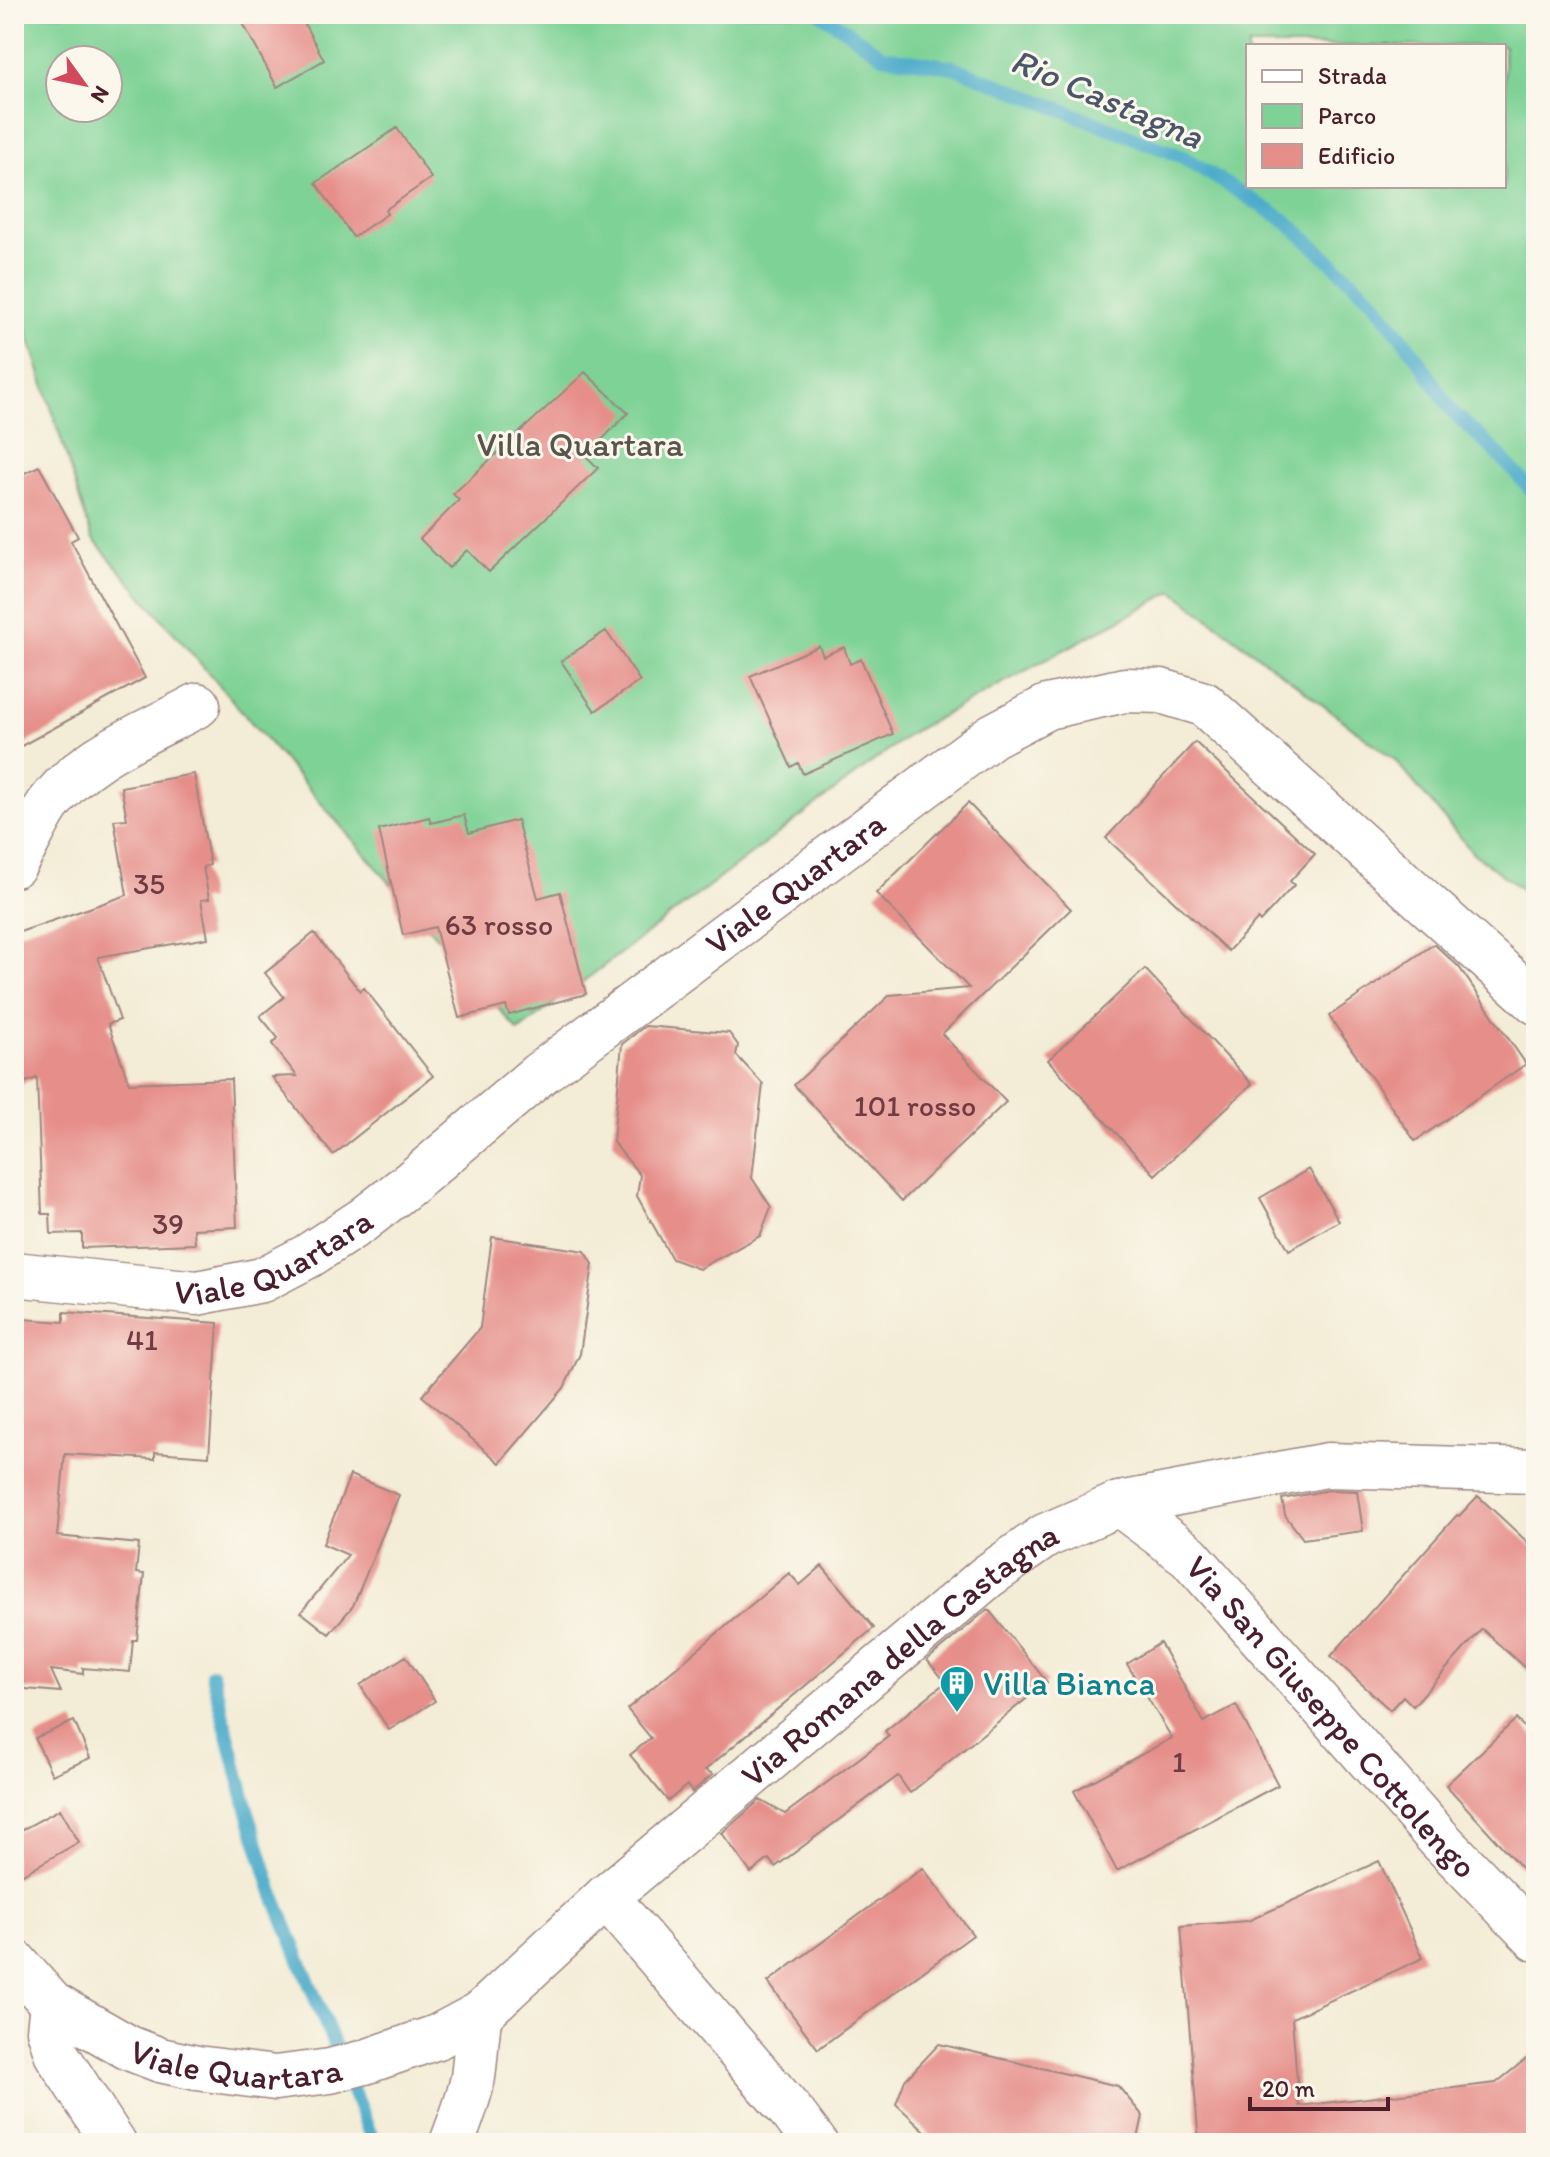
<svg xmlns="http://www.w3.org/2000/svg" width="1550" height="2157" font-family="Itim,sans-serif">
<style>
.green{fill:#7ed295;stroke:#647860;stroke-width:2;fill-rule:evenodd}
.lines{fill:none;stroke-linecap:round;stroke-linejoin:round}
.stream{stroke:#4bacca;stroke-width:14}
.building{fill:#e68e8a}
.minor-casing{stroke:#9e8680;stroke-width:47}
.minor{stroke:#fff;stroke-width:44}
.labels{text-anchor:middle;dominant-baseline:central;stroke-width:6;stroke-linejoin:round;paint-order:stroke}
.number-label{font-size:30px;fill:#713b43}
.park-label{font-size:34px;fill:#5a554b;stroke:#fbf7ec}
.street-label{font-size:34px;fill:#4a1f2b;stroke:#fbf7ec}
.culture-label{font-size:34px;fill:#0d838f;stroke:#fbf7ec;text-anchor:start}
.water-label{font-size:36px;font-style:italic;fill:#4a576b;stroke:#fbf7ec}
</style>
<rect width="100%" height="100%" fill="#fbf7ec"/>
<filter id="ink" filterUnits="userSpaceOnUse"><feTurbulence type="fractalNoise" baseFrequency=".0125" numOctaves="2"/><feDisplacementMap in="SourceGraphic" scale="16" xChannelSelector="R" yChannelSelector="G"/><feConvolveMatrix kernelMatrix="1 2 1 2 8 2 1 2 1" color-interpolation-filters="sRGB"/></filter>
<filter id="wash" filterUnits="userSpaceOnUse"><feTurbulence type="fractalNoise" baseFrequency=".006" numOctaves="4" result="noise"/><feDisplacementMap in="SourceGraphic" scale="32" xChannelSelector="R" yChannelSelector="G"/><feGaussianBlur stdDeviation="1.8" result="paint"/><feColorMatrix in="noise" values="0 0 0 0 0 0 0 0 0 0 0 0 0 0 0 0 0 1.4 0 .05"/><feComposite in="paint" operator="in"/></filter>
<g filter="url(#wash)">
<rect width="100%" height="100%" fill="#f3ecd6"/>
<path class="green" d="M 14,14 L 1536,14 L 1536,900 L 1473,853 L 1395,760 L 1173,591 L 912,732 L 518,1031 L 92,538 L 14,289 ZM 1248,46 L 1504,46 L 1504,186 L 1248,186 ZM 60,60 L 108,60 L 108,108 L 60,108 Z"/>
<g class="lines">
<path class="stream" d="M 822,14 L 883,56 L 953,67 L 1183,157 L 1286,221 L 1373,300 L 1415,355 L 1452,411 L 1498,454 L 1536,495
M 212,1674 L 248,1812 L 274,1896 L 374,2143"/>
</g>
<g id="blocks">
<path class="building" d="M 238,14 L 299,14 L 324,60 L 277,87 Z
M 397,128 L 431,178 L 385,210 L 387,214 L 353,237 L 316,183 Z
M 585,372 L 628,413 L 586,456 L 598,468 L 489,572 L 467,550 L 449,568 L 420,539 L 459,500 L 453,494 Z
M 39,466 L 78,537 L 71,541 L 145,678 L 14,750 L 14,478 Z
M 606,631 L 640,681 L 595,711 L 561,661 Z
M 819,646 L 823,656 L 844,647 L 850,664 L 861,659 L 893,734 L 803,774 L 798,763 L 791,767 L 750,676 Z
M 1195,742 L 1315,854 L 1290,881 L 1294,885 L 1260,922 L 1258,919 L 1228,951 L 1106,838 Z
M 194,774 L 210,865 L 203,867 L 209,899 L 201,900 L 208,938 L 98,957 L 120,1020 L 108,1024 L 129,1083 L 231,1079 L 237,1227 L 194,1229 L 195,1244 L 82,1248 L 82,1233 L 51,1234 L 50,1214 L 42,1214 L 37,1078 L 14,1086 L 14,934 L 127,895 L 114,820 L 127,819 L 121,787 Z
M 968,803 L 1071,909 L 942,1034 L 1006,1102 L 902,1201 L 794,1085 L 890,995 L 969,988 L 876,893 Z
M 464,815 L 469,833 L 517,820 L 538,898 L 560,892 L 586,994 L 509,1015 L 506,1006 L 459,1018 L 435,927 L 403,935 L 379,830 L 429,817 L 431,823 Z
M 314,933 L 360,991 L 364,988 L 433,1076 L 333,1155 L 272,1077 L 297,1076 L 272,1044 L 278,1038 L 260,1016 L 284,997 L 265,973 Z
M 1434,944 L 1459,967 L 1526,1064 L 1415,1141 L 1329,1016 Z
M 1145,969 L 1252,1084 L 1155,1175 L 1048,1060 Z
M 645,1026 L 729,1033 L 738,1045 L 736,1055 L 763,1084 L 752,1178 L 771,1207 L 760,1236 L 699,1269 L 672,1259 L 637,1196 L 640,1175 L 613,1142 L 622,1044 Z
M 1309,1169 L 1339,1221 L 1289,1250 L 1260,1198 Z
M 492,1237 L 585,1251 L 593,1264 L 580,1354 L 564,1388 L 500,1463 L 422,1396 L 480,1328 Z
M 64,1312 L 218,1323 L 209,1456 L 155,1452 L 155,1459 L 65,1454 L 57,1536 L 139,1544 L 136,1573 L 144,1574 L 137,1640 L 133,1640 L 130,1672 L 83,1668 L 83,1674 L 51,1670 L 61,1692 L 14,1688 L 14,1451 L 23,1319 L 64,1322 Z
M 350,1475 L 399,1495 L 353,1606 L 329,1634 L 301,1612 L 348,1555 L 323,1544 Z
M 1329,1490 L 1357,1491 L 1363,1531 L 1303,1539 L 1285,1515 L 1282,1499 Z
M 1478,1496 L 1536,1550 L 1536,1678 L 1482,1629 L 1413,1706 L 1403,1696 L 1390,1710 L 1331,1656 L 1457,1515 L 1459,1516 Z
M 822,1566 L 874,1628 L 705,1770 L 713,1774 L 692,1792 L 687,1785 L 668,1801 L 630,1755 L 651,1738 L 627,1709 L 789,1573 L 800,1585 Z
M 988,1609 L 1047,1682 L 910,1793 L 898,1776 L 775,1867 L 769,1859 L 751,1873 L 722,1833 L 760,1800 L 785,1814 L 889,1736 L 885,1731 L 946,1682 L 927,1660 Z
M 1160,1643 L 1204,1722 L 1236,1705 L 1278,1785 L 1117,1871 L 1074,1791 L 1172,1738 L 1127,1664 Z
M 406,1656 L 435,1701 L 389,1730 L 360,1685 Z
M 1516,1719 L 1536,1739 L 1536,1884 L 1446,1785 Z
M 74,1721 L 90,1758 L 52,1775 L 35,1738 Z
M 60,1809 L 79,1842 L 14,1879 L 14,1834 Z
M 1379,1861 L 1423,1958 L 1292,2018 L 1299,2106 L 1496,2083 L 1536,2051 L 1536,2143 L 1354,2143 L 1353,2135 L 1254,2143 L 1199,2143 L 1181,1926 L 1248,1921 Z
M 923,1868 L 973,1935 L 818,2049 L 768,1982 Z
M 939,2044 L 1118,2086 L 1143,2116 L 1137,2143 L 938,2143 L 896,2104 L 905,2080 Z"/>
</g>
</g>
<g filter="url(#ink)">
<use href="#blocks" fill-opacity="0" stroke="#9e8680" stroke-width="2"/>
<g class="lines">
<g class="minor-casing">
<g id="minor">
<path d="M 14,865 C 27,846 35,824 48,805 C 83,756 147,733 198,705"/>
<path id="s1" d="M 14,1274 L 197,1293 L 262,1280 L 308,1256 L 363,1220 L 413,1181 L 538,1075 L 992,736 L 1047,707 L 1125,690 L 1161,691 L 1204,704 L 1536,1002"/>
<path id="s2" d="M 1119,1504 L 1189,1556 L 1439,1839 L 1536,1939"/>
<path d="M 606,1897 L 794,2115 L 815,2143"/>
<path id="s3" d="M 14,1961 L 52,2004 L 129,2048 L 160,2060 L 197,2068 L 275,2078 L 330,2071 L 365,2062 L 437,2037 L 480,2014 L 606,1897 L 988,1576 L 1045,1536 L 1119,1504 L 1327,1465 L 1536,1471"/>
<path d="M 52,2004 L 49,2030 L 57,2055 L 114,2143"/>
<path d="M 452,2143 C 460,2121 469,2100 473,2077 C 476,2056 476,2035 480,2014"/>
</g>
</g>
<use href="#minor" class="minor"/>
</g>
</g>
<defs>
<g id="building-pin" transform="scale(1.8)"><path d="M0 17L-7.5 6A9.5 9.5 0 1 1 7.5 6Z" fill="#0f9aa8" stroke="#fbf7ec"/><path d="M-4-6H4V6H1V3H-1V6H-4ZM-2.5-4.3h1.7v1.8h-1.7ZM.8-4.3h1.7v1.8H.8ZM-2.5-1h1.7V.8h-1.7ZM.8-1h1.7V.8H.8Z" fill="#fff"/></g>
</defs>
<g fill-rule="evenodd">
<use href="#building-pin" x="957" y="1683"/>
</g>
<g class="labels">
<g class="number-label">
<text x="149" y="883">35</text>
<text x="499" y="924">63 rosso</text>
<text x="915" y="1105">101 rosso</text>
<text x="168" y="1223">39</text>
<text x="142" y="1339">41</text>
<text x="1179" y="1761">1</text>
</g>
<g class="park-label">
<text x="580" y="444">Villa Quartara</text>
</g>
<g class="street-label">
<text stroke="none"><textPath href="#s1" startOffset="916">Viale Quartara</textPath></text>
<text stroke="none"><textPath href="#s1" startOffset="268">Viale Quartara</textPath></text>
<text stroke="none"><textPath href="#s3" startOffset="1066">Via Romana della Castagna</textPath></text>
<text stroke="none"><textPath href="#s2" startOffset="302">Via San Giuseppe Cottolengo</textPath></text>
<text stroke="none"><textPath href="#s3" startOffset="256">Viale Quartara</textPath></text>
</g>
<g class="culture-label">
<text x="983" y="1683">Villa Bianca</text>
</g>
<g class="water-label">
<text transform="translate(1107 98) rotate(23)">Rio Castagna</text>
</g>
</g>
<rect width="1550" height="2157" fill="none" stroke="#fbf7ec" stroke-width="48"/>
<rect x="1246" y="44" width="260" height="144" fill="#fbf7ec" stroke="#b4a19f" stroke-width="2"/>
<rect x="1262" y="70" width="40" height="12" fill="#ffffff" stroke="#b4a19f" stroke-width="2"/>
<text x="1318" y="84" font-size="24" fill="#4a1f2b">Strada</text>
<rect x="1262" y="104" width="40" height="24" fill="#7ed295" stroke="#b4a19f" stroke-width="2"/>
<text x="1318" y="124" font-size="24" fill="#4a1f2b">Parco</text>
<rect x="1262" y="144" width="40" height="24" fill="#e68e8a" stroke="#b4a19f" stroke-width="2"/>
<text x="1318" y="164" font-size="24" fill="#4a1f2b">Edificio</text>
<g transform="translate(84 84) rotate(123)"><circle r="38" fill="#fbf7ec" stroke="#b4a19f" stroke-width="2"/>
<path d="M0-6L14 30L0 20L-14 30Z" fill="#d1495b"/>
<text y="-12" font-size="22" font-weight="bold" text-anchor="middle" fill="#4a1f2b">N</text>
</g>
<path d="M1250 2097v12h138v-12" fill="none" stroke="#4a1f2b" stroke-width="4"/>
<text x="1262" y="2097" font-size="24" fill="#4a1f2b" stroke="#fbf7ec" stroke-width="6" paint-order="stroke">20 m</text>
</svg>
